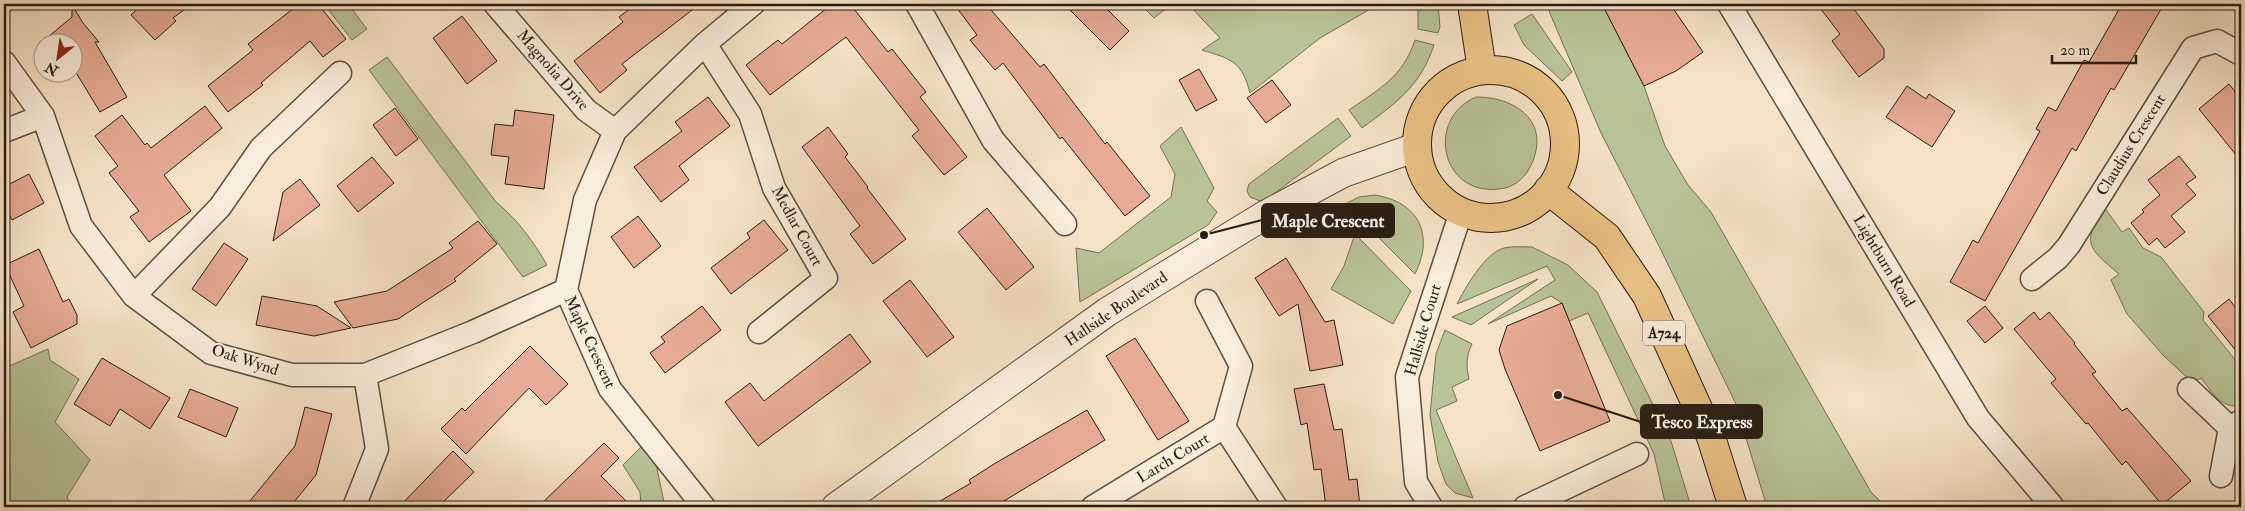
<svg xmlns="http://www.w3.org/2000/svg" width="2245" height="511" font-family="'IM FELL Double Pica',serif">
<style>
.green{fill:#b9c498;stroke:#707054}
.building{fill:#e7ab95;stroke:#281c11}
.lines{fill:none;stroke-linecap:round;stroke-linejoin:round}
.minor-casing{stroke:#5c4e3e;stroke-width:25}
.tertiary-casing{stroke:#5c4e3e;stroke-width:30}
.primary-casing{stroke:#281c11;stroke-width:30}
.minor{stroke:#f9eddb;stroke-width:22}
.tertiary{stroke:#f9eddb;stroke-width:28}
.primary{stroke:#ebc284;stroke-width:28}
.labels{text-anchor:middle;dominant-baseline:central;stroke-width:4;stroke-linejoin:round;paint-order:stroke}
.shield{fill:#f9eddb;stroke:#675b4e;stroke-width:1}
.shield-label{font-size:15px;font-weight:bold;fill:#281c11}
.street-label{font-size:16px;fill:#281c11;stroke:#f9eddb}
.leader{fill:none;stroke:#281c11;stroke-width:2}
.callout-dot{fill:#281c11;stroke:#f9eddb;stroke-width:2}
.callout{fill:#281c11;stroke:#281c11;stroke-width:2}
.callout-label{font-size:18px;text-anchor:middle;font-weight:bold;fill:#fff}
</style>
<rect width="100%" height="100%" fill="#f6e3c7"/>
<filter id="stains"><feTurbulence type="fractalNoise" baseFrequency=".004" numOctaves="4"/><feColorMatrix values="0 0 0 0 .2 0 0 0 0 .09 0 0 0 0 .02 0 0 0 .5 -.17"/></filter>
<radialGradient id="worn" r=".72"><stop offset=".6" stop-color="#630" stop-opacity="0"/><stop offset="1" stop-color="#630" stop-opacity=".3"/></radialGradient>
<path class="green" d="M 324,4 L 348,4 L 367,29 L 352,40 Z
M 1140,4 L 1172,4 L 1154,18 Z
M 1188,4 L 1379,4 L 1320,38 L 1250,93 C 1242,61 1231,59 1202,50 L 1220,38 Z
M 1418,4 L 1438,4 L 1440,27 L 1438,33 L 1418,29 Z
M 1546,4 L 1602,4 L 1644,86 L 1665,146 L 1688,185 L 1711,212 L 1871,492 L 1886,507 L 1767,507 L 1735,402 L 1660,248 L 1601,133 Z
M 1532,14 L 1572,72 L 1562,81 L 1524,45 L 1514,25 Z
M 1415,40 L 1434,45 C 1420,87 1396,103 1362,128 L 1349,110 C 1379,89 1403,77 1415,40 Z
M 387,57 L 496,202 C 518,220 533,241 547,265 L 523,277 L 369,70 Z
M 1476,97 C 1519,97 1553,125 1529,169 C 1523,180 1512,188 1499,189 C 1441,196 1425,119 1476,97 Z
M 1338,118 L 1351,136 L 1263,202 L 1250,197 L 1247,191 L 1249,184 Z
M 1181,127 L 1214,188 L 1207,201 L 1217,212 L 1208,225 L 1080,302 L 1076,248 L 1099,253 L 1171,197 L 1175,174 L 1160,146 Z
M 1375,195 C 1418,202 1435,234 1415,274 L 1345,204 L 1359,197 Z
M 2104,207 L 2122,232 L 2129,228 L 2143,248 L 2161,257 L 2204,312 L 2203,320 L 2241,367 L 2241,406 C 2220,408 2213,393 2201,378 L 2193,383 L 2163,355 L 2127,314 L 2111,280 L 2119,274 C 2087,247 2082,244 2104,207 Z
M 1355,234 L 1411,291 L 1393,324 L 1331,289 L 1344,266 Z
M 1532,247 L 1568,265 L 1597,292 L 1671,441 L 1691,507 L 1666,507 L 1654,454 L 1588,313 L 1569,321 L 1562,303 L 1551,296 L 1488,324 L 1555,280 L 1547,266 L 1457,304 C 1465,288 1485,253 1504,248 C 1512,246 1523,247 1532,247 Z
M 1538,279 L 1471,325 L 1452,317 Z
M 1445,330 L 1472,344 C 1466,356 1466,366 1469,379 L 1452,387 L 1457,401 L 1436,410 L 1473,498 L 1455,493 L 1446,484 L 1438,462 L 1430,415 L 1436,354 Z
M 48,349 L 50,360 L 79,379 L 55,422 L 90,460 L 67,497 L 71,507 L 30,507 L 23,501 L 13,507 L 4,507 L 4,361 L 7,367 Z
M 642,446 L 656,464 L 665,507 L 641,507 L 640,492 L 623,465 Z"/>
<path class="building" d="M 143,4 L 192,4 L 173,18 L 176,21 L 155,40 L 131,15 Z
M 299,4 L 318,4 L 346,39 L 323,57 L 310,41 L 261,83 L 263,85 L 228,112 L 208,86 L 253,50 L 248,44 Z
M 636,4 L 700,4 L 622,64 L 627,70 L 600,93 L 574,61 L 623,22 L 619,17 Z
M 832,4 L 850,4 L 888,52 L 892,49 L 926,92 L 920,97 L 967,157 L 944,175 L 912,136 L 919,130 L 846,37 L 770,95 L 746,65 L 778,40 L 782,44 Z
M 954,4 L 986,4 L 1040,67 L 1044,64 L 1105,144 L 1107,142 L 1150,196 L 1125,216 L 1062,137 L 1060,139 L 1003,63 L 995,70 L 970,40 L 977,35 Z
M 1064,4 L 1102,4 L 1129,31 L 1110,50 Z
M 1602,4 L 1670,4 L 1703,52 L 1676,71 L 1644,86 Z
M 1817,4 L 1850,4 L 1884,49 L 1884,58 L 1859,77 L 1832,41 L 1840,34 Z
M 2122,4 L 2164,4 L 2114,90 L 2111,88 L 2076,151 L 2072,148 L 1985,301 L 1950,282 L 1973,240 L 1978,243 L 2040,131 L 2036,129 L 2048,107 L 2056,111 L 2084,60 L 2089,62 Z
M 72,5 L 83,23 L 99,42 L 95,42 L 127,97 L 100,112 L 72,66 L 72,42 L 42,42 L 72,17 Z
M 462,16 L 497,61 L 467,84 L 433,38 Z
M 1199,69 L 1217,100 L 1196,111 L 1179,80 Z
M 1272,80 L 1291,105 L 1266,123 L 1247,98 Z
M 2229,84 L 2241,99 L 2241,161 L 2199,109 Z
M 1907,86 L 1926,99 L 1929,94 L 1955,111 L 1932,147 L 1886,117 Z
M 708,97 L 730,126 L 679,166 L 689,180 L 661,202 L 634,167 L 682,131 L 675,122 Z
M 205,106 L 222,128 L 164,175 L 191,211 L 149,242 L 130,217 L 139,211 L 109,173 L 118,166 L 95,136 L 122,115 L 145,145 L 147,143 L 151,148 Z
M 395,108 L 418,139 L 396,156 L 373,125 Z
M 515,110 L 554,115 L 544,189 L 505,184 L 509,157 L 491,155 L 495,124 L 513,126 Z
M 828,127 L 848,154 L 845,157 L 868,187 L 867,188 L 906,239 L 873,264 L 850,234 L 860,226 L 802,147 Z
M 2179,156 L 2196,177 L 2186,184 L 2196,195 L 2171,216 L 2185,232 L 2165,248 L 2157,238 L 2149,245 L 2131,223 L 2144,212 L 2142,210 L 2160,195 L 2148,180 Z
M 372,157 L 394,183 L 358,212 L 337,186 Z
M 29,174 L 44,203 L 12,220 L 4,204 L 4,187 Z
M 300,179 L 320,205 L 273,241 L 283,192 Z
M 987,208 L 1034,267 L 1006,290 L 958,232 Z
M 638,216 L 661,246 L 634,268 L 611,237 Z
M 764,220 L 788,250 L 731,294 L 711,268 L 750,238 L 747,233 Z
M 478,221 L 497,244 L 454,279 L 456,281 L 398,319 L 353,328 L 334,302 L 387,291 L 453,248 L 449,243 Z
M 224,243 L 248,259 L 216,306 L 192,289 Z
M 39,249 L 63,302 L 69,299 L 77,315 L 77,324 L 31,348 L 13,312 L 24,306 L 5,265 Z
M 1286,258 L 1325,322 L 1334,320 L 1343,365 L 1310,371 L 1298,304 L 1279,316 L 1255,278 Z
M 910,280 L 954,337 L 927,357 L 883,301 Z
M 262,296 L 317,306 L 351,328 L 314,336 L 256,325 Z
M 2229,299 L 2241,315 L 2241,357 L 2208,316 Z
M 1562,303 L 1610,421 L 1540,451 L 1505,369 L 1499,350 L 1507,326 Z
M 702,306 L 721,330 L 665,373 L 650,353 L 665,342 L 661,337 Z
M 1985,306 L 2003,328 L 1985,343 L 1967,321 Z
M 2034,312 L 2040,320 L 2049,312 L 2075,343 L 2074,344 L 2096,372 L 2092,374 L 2122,411 L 2127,408 L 2191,481 L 2162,505 L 2126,461 L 2122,465 L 2088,423 L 2086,424 L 2051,383 L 2056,379 L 2014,329 Z
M 850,334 L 871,362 L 758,446 L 725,402 L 750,383 L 764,401 Z
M 1135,338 L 1189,421 L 1158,440 L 1106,356 Z
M 530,346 L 568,384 L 546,405 L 529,388 L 466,454 L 441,429 L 462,408 L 465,411 Z
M 102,358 L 170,398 L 150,429 L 120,409 L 110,426 L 74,404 Z
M 1324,384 L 1334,430 L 1342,429 L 1349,480 L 1357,479 L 1360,507 L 1326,507 L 1321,469 L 1314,470 L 1307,423 L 1301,425 L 1294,389 Z
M 190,389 L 238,408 L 226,437 L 178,417 Z
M 305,407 L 332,414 L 316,475 L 290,507 L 245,507 L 295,446 Z
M 1087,410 L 1105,440 L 994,507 L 930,507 L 971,483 L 969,480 L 994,464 Z
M 604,443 L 619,458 L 601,476 L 632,507 L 538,507 Z
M 453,451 L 474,472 L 438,507 L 399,507 Z"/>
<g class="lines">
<g class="minor-casing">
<path id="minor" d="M 495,4 L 586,110 L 615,131
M 917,4 L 993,140 L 1065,224
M 1729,4 L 1978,418 L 2053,507
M 705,44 L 750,114 L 774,188 L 826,278 L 759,332
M 4,62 L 43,116 L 81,226 L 134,296 L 211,353 L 292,375 L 365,375 L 473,332 L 566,290
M 4,131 L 43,116
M 2032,279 L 2058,258 L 2069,245 L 2193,48 L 2217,41 L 2241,54
M 134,296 L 220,207 L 261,148 L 340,73
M 1207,301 L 1241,366 L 1224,427
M 2189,389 L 2230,428
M 2221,476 L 2230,428 L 2241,421
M 354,507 L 377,449 L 365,375
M 704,507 L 610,389 L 566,290 L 585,200 L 615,131 L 705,44 L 753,4
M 1093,507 L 1224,427 L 1276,507
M 1431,507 L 1416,482 L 1407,377 L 1461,212
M 1525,507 L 1637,454"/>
</g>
<g class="tertiary-casing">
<path id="tertiary" d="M 836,507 L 1107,312 L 1157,281 L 1265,215 L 1343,173 L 1417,147"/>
</g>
<g class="primary-casing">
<path id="primary" d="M 1472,4 L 1482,70
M1417 144a74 74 0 1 1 148 0a74 74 0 1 1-148 0Z
M 1548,190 L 1607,237 L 1647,296 L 1711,437 L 1733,507"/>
</g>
<use href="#minor" class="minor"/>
<use href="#tertiary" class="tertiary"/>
<use href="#primary" class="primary"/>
</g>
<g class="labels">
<rect class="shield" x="1643" y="320.5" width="42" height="25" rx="4"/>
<g class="shield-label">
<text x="1664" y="333">A724</text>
</g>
<g class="street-label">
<text transform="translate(553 70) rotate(49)">Magnolia Drive</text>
<text transform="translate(2131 145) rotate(-58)">Claudius Crescent</text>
<text transform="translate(797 226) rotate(61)">Medlar Court</text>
<text transform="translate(1884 261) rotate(59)">Lightburn Road</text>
<text transform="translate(1116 309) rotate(-34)">Hallside Boulevard</text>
<text transform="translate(1423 330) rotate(-74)">Hallside Court</text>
<text transform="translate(590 342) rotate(65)">Maple Crescent</text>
<text transform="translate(245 360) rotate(18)">Oak Wynd</text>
<text transform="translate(1173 458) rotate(-31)">Larch Court</text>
</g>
</g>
<path class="leader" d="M1204 235L1262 220M1558 395L1641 422"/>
<g class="callout-dot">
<circle cx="1204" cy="235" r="5"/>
<circle cx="1558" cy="395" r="5"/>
</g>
<g class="callout">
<rect x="1262" y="204" width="132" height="33" rx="5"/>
<rect x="1641" y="405" width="121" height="33" rx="5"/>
</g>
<g class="callout-label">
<text x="1328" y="227">Maple Crescent</text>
<text x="1702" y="428">Tesco Express</text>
</g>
<rect width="2245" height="511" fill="none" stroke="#f6e3c7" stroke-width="20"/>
<rect x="5" y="5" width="2235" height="501" fill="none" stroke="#281c11" stroke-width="2.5"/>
<rect x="10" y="10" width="2225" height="491" fill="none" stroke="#281c11"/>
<g transform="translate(58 58) rotate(210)"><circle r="24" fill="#f9eddb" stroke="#a5998a"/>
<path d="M0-4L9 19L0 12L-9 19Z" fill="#8f2418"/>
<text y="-8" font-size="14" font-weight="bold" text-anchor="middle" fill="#281c11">N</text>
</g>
<path d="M2052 55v8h84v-8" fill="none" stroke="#281c11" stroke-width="2.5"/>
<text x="2060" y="55" font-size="15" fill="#281c11" stroke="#f9eddb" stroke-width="4" paint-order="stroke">20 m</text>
<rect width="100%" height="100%" filter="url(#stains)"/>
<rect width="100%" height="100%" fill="url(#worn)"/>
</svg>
